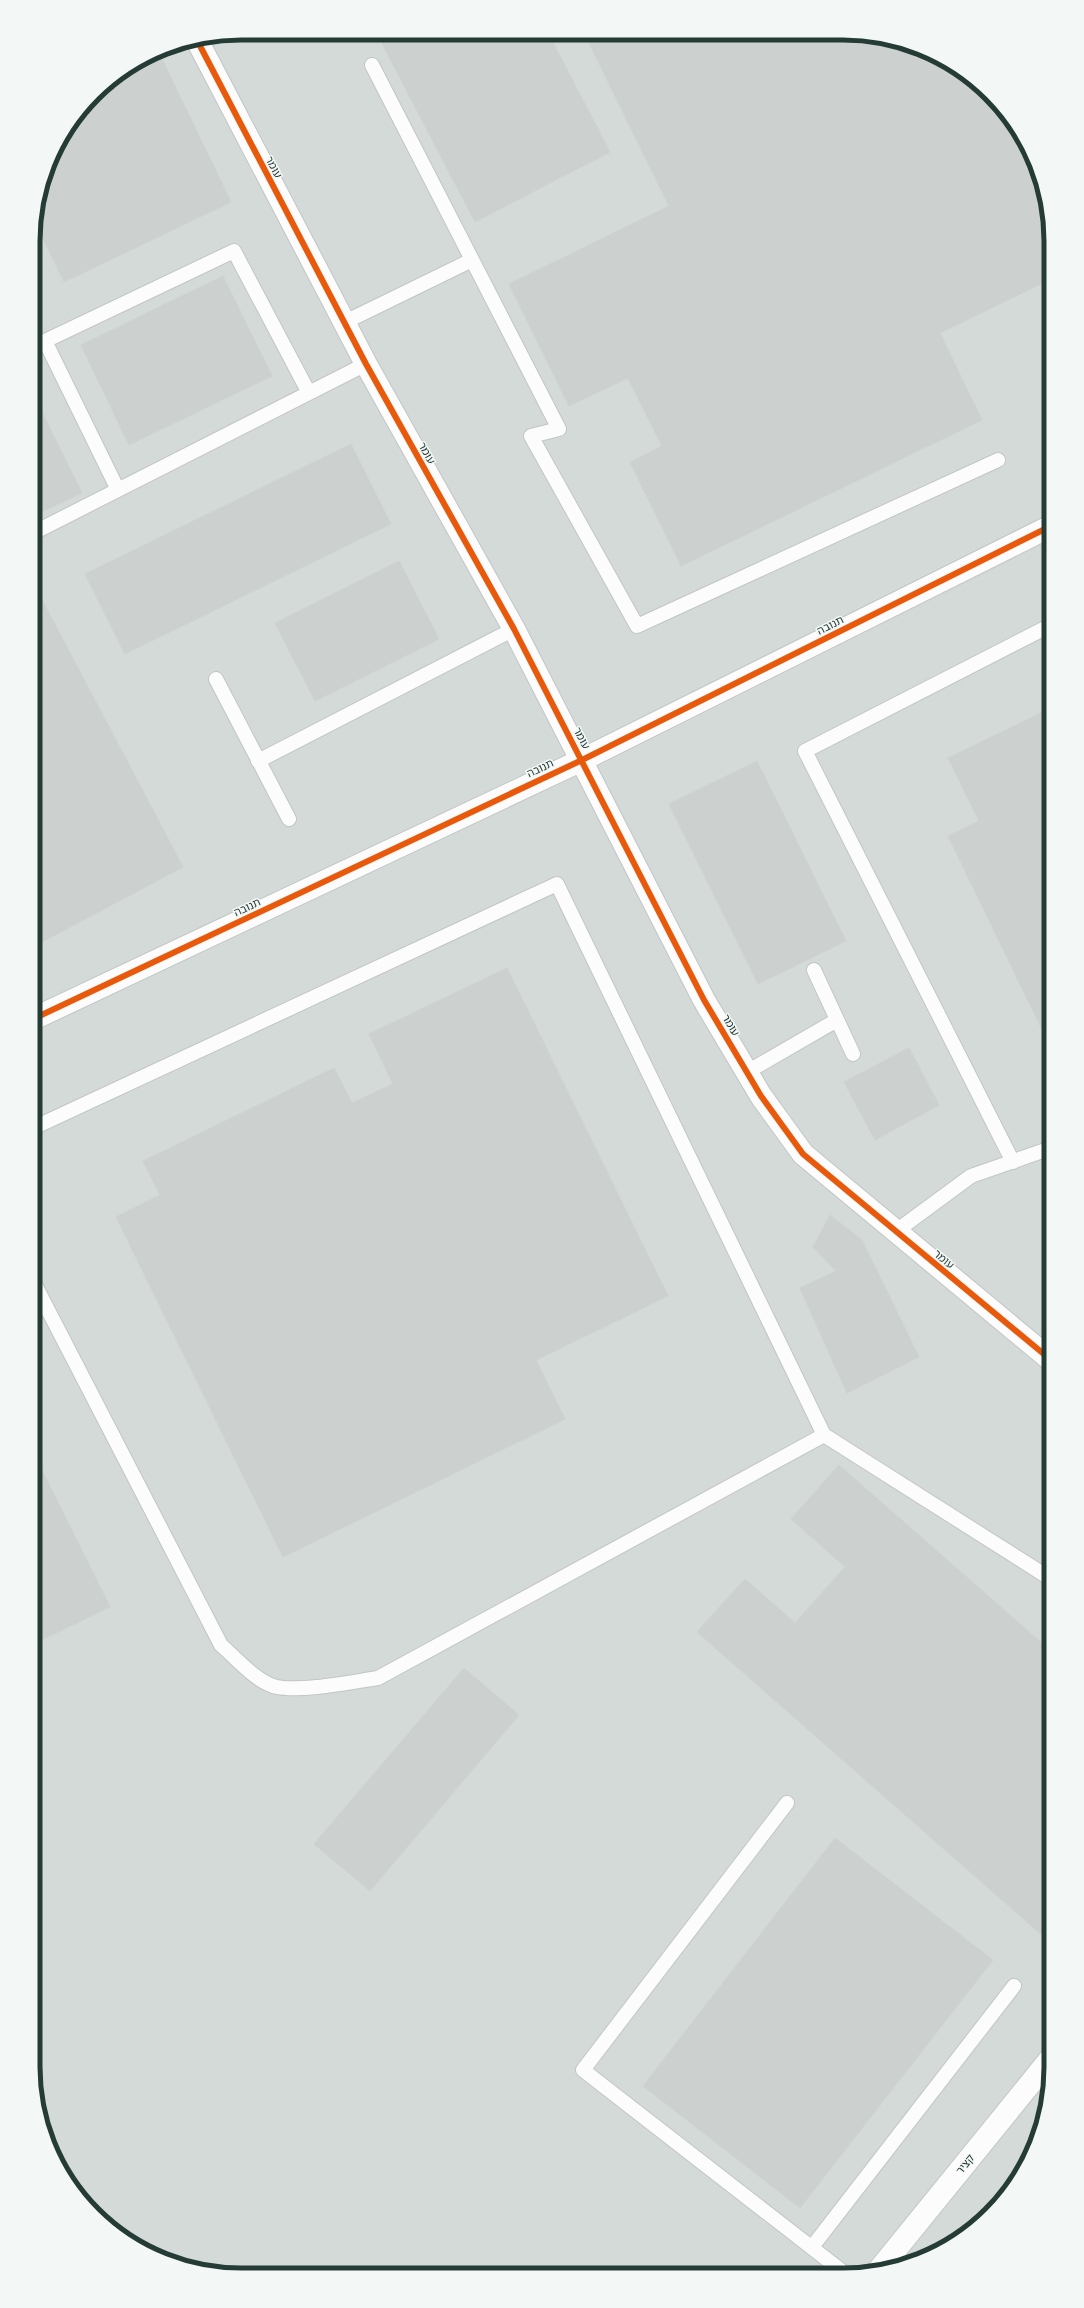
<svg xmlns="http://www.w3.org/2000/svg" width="1084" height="2308" font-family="'Asap Condensed','Noto Sans Hebrew',sans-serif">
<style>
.built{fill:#d3dad7}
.building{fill:#ccd1cf;stroke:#ced2d0}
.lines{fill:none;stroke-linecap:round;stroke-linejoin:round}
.lane-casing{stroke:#c2c6c4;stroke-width:16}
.street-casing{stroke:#c2c6c4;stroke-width:24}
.lane{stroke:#fbfcfb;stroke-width:14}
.street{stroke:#fbfcfb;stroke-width:22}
.cycleway-casing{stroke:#f3f8f6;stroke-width:8}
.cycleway{stroke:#e8590c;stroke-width:6}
.labels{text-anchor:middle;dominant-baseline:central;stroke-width:3;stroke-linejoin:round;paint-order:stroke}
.street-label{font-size:11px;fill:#253b35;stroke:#f3f8f6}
.rim{fill:none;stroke:#253b35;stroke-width:5}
</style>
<rect width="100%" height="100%" fill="#e5e9e7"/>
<path class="built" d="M 241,33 L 884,37 L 935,55 L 980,85 L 1016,126 L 1044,187 L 1051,241 L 1051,2081 L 1035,2147 L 1008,2194 L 959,2240 L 897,2268 L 843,2275 L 200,2271 L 149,2254 L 104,2223 L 61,2171 L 40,2121 L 33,2067 L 33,227 L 55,149 L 104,85 L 161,49 Z"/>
<path class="building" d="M 377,34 L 549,35 L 610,152 L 475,222 Z
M 585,35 L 884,37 L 935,55 L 980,85 L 1016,126 L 1044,187 L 1051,241 L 1051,279 L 940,333 L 982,420 L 681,566 L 630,462 L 662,446 L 628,378 L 569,406 L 509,284 L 669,206 Z
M 158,51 L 231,202 L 64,282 L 35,222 L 55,149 L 104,85 Z
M 223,276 L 272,376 L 129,445 L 81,345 Z
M 33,394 L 82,493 L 33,516 Z
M 351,444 L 391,524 L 125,654 L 85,574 Z
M 399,561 L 439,639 L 315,701 L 275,623 Z
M 38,592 L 183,867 L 42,942 L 33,924 L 33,594 Z
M 1051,708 L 1051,1048 L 948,836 L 979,821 L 948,758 Z
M 757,761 L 846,941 L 758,984 L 669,804 Z
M 507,968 L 668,1296 L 536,1360 L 565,1419 L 283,1557 L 116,1217 L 160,1195 L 143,1161 L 334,1068 L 352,1103 L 393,1084 L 369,1034 Z
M 909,1048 L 939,1105 L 875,1140 L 844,1082 Z
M 830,1215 L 862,1240 L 919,1357 L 847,1393 L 800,1288 L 836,1271 L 813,1247 Z
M 33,1452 L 110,1607 L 33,1644 Z
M 839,1465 L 1051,1651 L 1051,1930 L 1044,1937 L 697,1632 L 745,1579 L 795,1623 L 845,1567 L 791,1519 Z
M 464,1668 L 519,1715 L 370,1891 L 314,1844 Z
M 835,1838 L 993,1960 L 800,2208 L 643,2086 Z"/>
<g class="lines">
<g class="lane-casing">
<path id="lane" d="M 372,65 L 559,429 L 531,436 L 637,626 L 998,460
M 345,322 L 472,260
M 118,490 L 45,341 L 234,251 L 309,393
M 33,533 L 366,364
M 216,679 L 289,819
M 258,761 L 514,629
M 814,970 L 853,1054
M 747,1072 L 837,1020
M 33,1128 L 557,884 L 824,1435 L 1051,1579
M 1013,1162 L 805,751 L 1051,625
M 895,1232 L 971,1176 L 1051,1148
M 33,1281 L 221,1645 C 236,1658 257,1683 277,1687 C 303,1692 351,1682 378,1678 L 824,1435
M 787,1803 L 583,2070 L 847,2275
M 812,2247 L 1014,1986"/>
</g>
<g class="street-casing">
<path id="street" d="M 198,42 L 366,364 L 514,629 L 704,1000 L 761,1096 L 803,1154 L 1051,1360
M 33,1019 L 582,760 L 1051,526
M 879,2270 L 1051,2058"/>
</g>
<use href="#lane" class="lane"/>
<use href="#street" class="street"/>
<g class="cycleway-casing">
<path id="cycleway" d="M 198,42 L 366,364 L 514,629 L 704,1000 L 761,1096 L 803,1154 L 1051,1360
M 33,1019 L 582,760 L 1051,526"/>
</g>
<use href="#cycleway" class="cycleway"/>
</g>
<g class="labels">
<g class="street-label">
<text transform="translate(274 167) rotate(62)">עומר</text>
<text transform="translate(427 453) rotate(61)">עומר</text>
<text transform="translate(830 625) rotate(-27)">תנובה</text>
<text transform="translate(582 738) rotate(63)">עומר</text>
<text transform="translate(540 768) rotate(-25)">תנובה</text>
<text transform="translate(247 907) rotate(-25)">תנובה</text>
<text transform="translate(731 1025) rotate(59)">עומר</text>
<text transform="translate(944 1259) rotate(40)">עומר</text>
<text transform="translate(965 2164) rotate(-51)">קציר</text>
</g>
</g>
<path d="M0 0H1084V2308H0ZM241 40H843A201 201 0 0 1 1044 241V2067A201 201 0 0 1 843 2268H241A201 201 0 0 1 40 2067V241A201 201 0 0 1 241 40Z" fill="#f3f8f6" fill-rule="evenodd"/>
<path class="rim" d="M241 40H843A201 201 0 0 1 1044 241V2067A201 201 0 0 1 843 2268H241A201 201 0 0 1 40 2067V241A201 201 0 0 1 241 40Z"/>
</svg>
